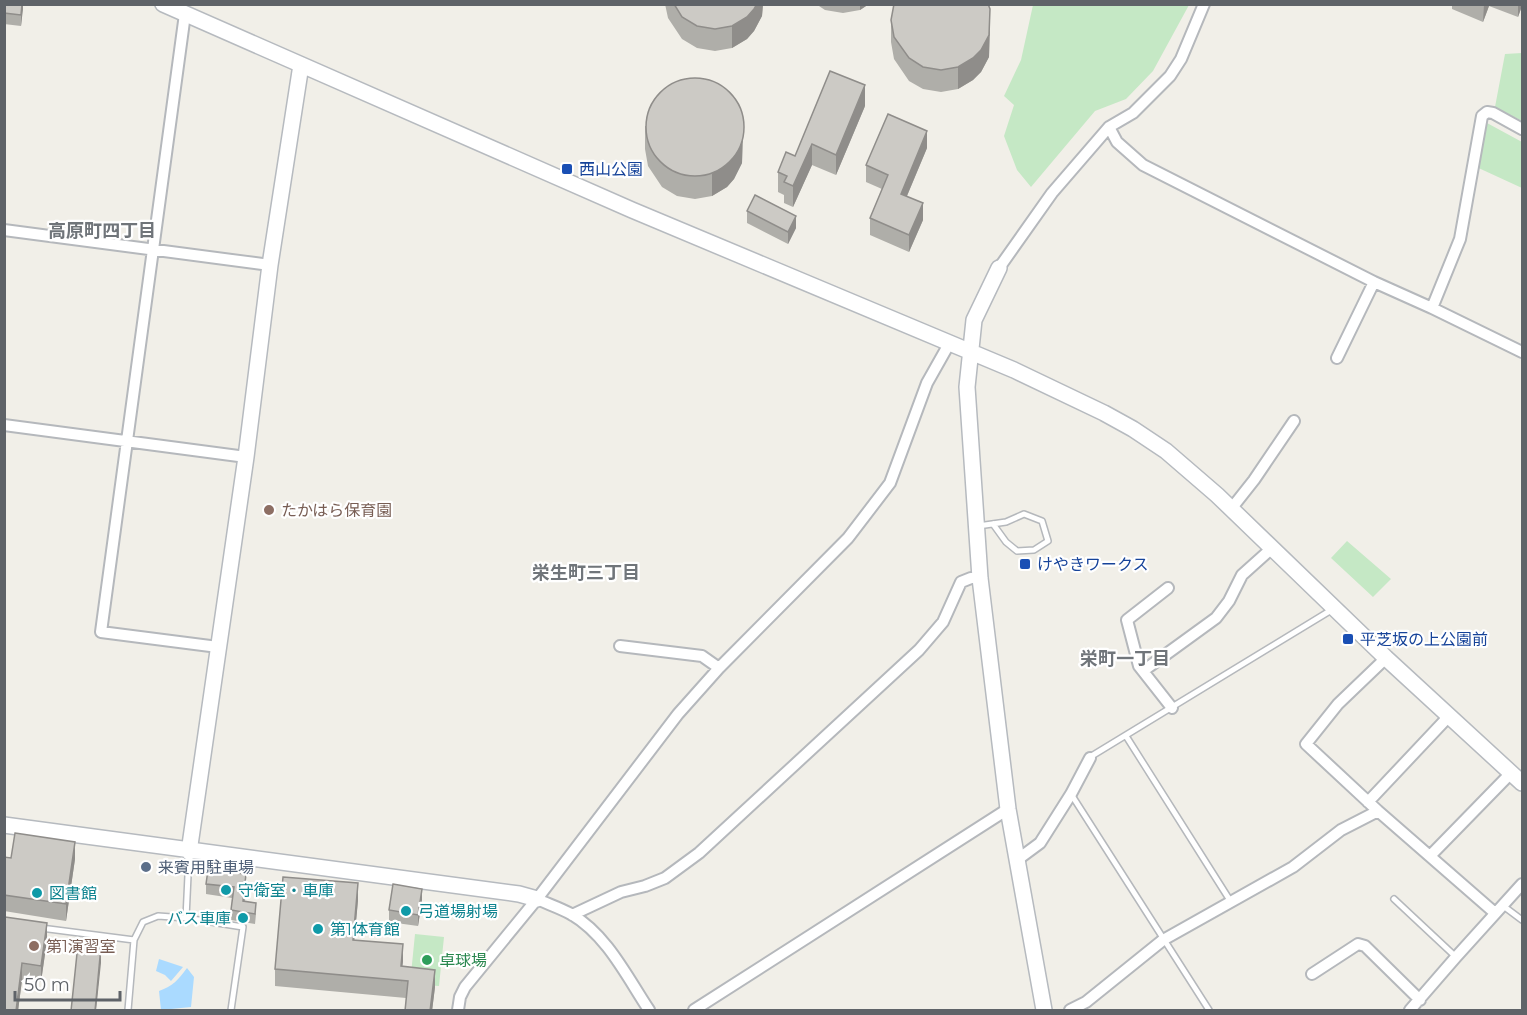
<svg xmlns="http://www.w3.org/2000/svg" width="1527" height="1015" font-family="Montserrat,'Noto Sans JP',sans-serif">
<style>
.green{fill:#c5e8c5}
.water{fill:#aadaff}
.lines{fill:none;stroke-linecap:round;stroke-linejoin:round}
.lane-casing{stroke:#b5b8bc;stroke-width:8}
.street-casing{stroke:#b5b8bc;stroke-width:14}
.secondary-casing{stroke:#b6babf;stroke-width:18}
.lane{stroke:#fff;stroke-width:5}
.street{stroke:#fff;stroke-width:10}
.secondary{stroke:#fff;stroke-width:15}
.wall{fill:#afaea9}
.shaded-wall{fill:#8f8d8a}
.building{fill:#cccac5;stroke:#8f8d8a;stroke-width:1.5}
.transit-dot{fill:#1a4fb4;stroke:#fff;stroke-width:2}
.education-dot{fill:#8d6e63;stroke:#fff;stroke-width:2}
.service-dot{fill:#5c6f8a;stroke:#fff;stroke-width:2}
.culture-dot{fill:#0f9aa8;stroke:#fff;stroke-width:2}
.leisure-dot{fill:#2e9e5b;stroke:#fff;stroke-width:2}
.labels{text-anchor:middle;dominant-baseline:central;stroke-width:4.5;stroke-linejoin:round;paint-order:stroke}
.transit-label{font-size:16px;fill:#164399;stroke:#fff;text-anchor:start}
.education-label{font-size:16px;fill:#785e54;stroke:#fff;text-anchor:start}
.service-label{font-size:16px;fill:#4e5e75;stroke:#fff;text-anchor:start}
.culture-label{font-size:16px;fill:#0d838f;stroke:#fff;text-anchor:start}
.leisure-label{font-size:16px;fill:#27864d;stroke:#fff;text-anchor:start}
.neighbourhood-label{font-size:18px;font-weight:bold;fill:#70757a;stroke:#fff}
</style>
<rect width="100%" height="100%" fill="#f1efe8"/>
<path class="green" d="M 1033,5 L 1189,5 L 1153,71 L 1126,99 L 1095,111 L 1031,187 L 1017,170 L 1004,136 L 1014,105 L 1004,96 L 1021,60 Z
M 1522,53 L 1522,121 L 1495,107 L 1505,54 Z
M 1487,123 L 1522,142 L 1522,188 L 1472,165 L 1480,125 Z
M 1347,541 L 1391,579 L 1373,597 L 1331,558 Z
M 415,934 L 444,937 L 439,986 L 410,984 Z"/>
<path class="water" d="M 159,959 L 183,967 L 171,981 L 165,975 L 156,971 Z
M 187,968 L 194,977 L 191,1007 L 161,1010 L 159,991 C 173,986 178,980 187,968 Z"/>
<g class="lines">
<g class="lane-casing">
<path id="lane" d="M 978,526 L 1006,522 L 1024,514 L 1042,521 L 1048,541 L 1034,550 L 1017,551 L 1006,542 L 993,524
M 1126,736 L 1231,902
M 1090,757 L 1333,609
M 1071,794 L 1209,1010
M 1394,899 L 1456,957
M 1502,905 L 1522,920
M 186,918 L 189,854
M 41,928 L 134,940
M 128,1010 L 134,940 L 143,922 L 158,916 L 186,918 L 243,927 L 231,1010"/>
</g>
<g class="street-casing">
<path id="street" d="M 185,14 L 101,632 L 218,647
M 1109,127 L 1117,142 L 1143,165 L 1374,282 L 1432,308 L 1522,352
M 4,230 L 270,265
M 999,268 L 1052,193 L 1109,127 L 1133,113 L 1170,76 L 1181,59 L 1204,4
M 1432,308 L 1460,239 L 1482,116 L 1487,112 L 1493,113 L 1522,129
M 1337,358 L 1374,282
M 4,425 L 246,457
M 1231,509 L 1254,480 L 1294,421
M 1168,588 L 1127,620 L 1139,666 L 1172,708
M 620,646 L 702,656 L 719,668
M 1386,658 L 1338,704 L 1306,744 L 1378,811 L 1495,913
M 1143,671 L 1216,618 L 1229,601 L 1242,575 L 1271,549
M 1368,802 L 1450,715
M 1430,856 L 1511,773
M 1017,860 L 1040,843 L 1071,794 L 1090,758
M 537,899 C 548,904 560,908 571,914 C 607,935 627,977 649,1010
M 572,915 L 621,892 L 645,886 L 665,878 L 699,853 L 919,650 L 943,622 L 961,582 L 971,578 L 980,578
M 1312,974 L 1358,944 L 1365,946 L 1420,1000
M 458,1010 L 460,997 L 465,987 L 537,899 L 678,714 L 719,668 L 848,538 L 890,483 L 927,383 L 949,344
M 694,1010 L 1008,809
M 1070,1010 L 1086,1002 L 1163,940 L 1293,867 L 1341,830 L 1378,811
M 1410,1010 L 1456,957 L 1522,884"/>
</g>
<g class="secondary-casing">
<path id="secondary" d="M 163,4 L 632,210 L 1014,370 L 1104,413 L 1133,429 L 1166,451 L 1217,495 L 1386,658 L 1522,783
M 999,268 L 974,320 L 967,387 L 980,578 L 1008,809 L 1044,1010
M 4,825 L 519,894 L 537,899
M 189,852 L 246,457 L 270,265 L 301,65"/>
</g>
<use href="#lane" class="lane"/>
<use href="#street" class="street"/>
<use href="#secondary" class="secondary"/>
</g>
<path class="wall" d="M 4,4 L 23,4 L 21,26 L 4,24 Z
M 665,4 L 763,4 L 762,16 L 754,31 L 747,39 L 732,48 L 715,51 L 697,48 L 682,39 L 668,18 Z
M 816,4 L 869,4 L 860,10 L 843,13 L 825,10 Z
M 1452,4 L 1522,4 L 1522,6 L 1518,17 L 1489,6 L 1483,22 L 1452,9 Z
M 891,20 L 990,31 L 989,57 L 981,72 L 973,80 L 958,89 L 941,92 L 923,89 L 909,81 L 894,59 L 891,42 Z
M 865,106 L 836,175 L 812,165 L 793,207 L 784,203 L 784,195 L 778,192 L 778,172 L 795,156 Z
M 645,126 L 743,138 L 742,163 L 734,179 L 727,187 L 712,196 L 695,199 L 677,196 L 662,187 L 648,166 L 645,149 Z
M 927,148 L 907,196 L 923,220 L 909,252 L 870,235 L 870,218 L 882,189 L 866,182 L 866,165 Z
M 747,211 L 796,228 L 788,244 L 747,223 Z
M 4,857 L 11,858 L 75,859 L 66,921 L 4,911 Z
M 206,884 L 246,885 L 245,902 L 256,914 L 255,924 L 231,920 L 232,898 L 206,894 Z
M 358,900 L 354,940 L 403,961 L 402,966 L 435,987 L 432,1011 L 405,1011 L 406,998 L 275,986 L 275,969 Z
M 422,900 L 418,926 L 389,922 L 389,910 Z
M 4,920 L 47,940 L 41,982 L 22,980 L 18,1011 L 4,1011 Z"/>
<path class="shaded-wall" d="M 22,4 L 23,4 L 23,9 L 21,26 L 21,15 Z
M 757,4 L 763,4 L 762,16 L 754,31 L 747,39 L 732,48 L 732,26 Z
M 860,4 L 869,4 L 860,10 Z
M 1484,4 L 1489,4 L 1489,6 L 1483,22 Z
M 1518,4 L 1522,4 L 1522,6 L 1518,17 Z
M 990,9 L 989,57 L 981,72 L 973,80 L 958,89 L 958,67 Z
M 865,85 L 865,106 L 836,175 L 836,155 Z
M 743,116 L 742,163 L 734,179 L 727,187 L 712,196 L 712,174 Z
M 927,131 L 927,148 L 901,210 L 901,194 Z
M 812,144 L 812,165 L 793,207 L 793,186 Z
M 923,203 L 923,220 L 909,252 L 909,235 Z
M 796,216 L 796,228 L 788,244 L 788,232 Z
M 75,842 L 75,859 L 66,921 L 66,904 Z
M 246,874 L 246,885 L 243,912 L 243,901 Z
M 358,883 L 358,900 L 353,957 L 353,940 Z
M 422,889 L 422,900 L 418,926 L 418,915 Z
M 47,923 L 47,940 L 41,982 L 41,966 Z
M 403,944 L 403,961 L 401,983 L 401,966 Z
M 101,946 L 101,963 L 96,1011 L 95,1011 Z
M 22,963 L 22,980 L 18,1011 L 16,1011 Z
M 435,970 L 435,987 L 432,1011 L 430,1011 Z"/>
<path class="building" d="M 4,4 L 22,4 L 21,15 L 4,13 Z
M 674,4 L 757,4 L 754,9 L 747,17 L 732,26 L 715,29 L 697,26 L 682,17 Z
M 894,4 L 988,4 L 990,9 L 989,35 L 981,50 L 973,58 L 958,67 L 941,70 L 923,67 L 909,58 L 894,37 L 891,20 Z
M 830,71 L 865,85 L 836,155 L 812,144 L 793,186 L 784,182 L 787,176 L 778,172 L 786,152 L 795,156 Z
M646 127a49 49 0 1 1 98 0a49 49 0 1 1-98 0Z
M 888,114 L 927,131 L 901,194 L 923,203 L 909,235 L 870,218 L 888,175 L 866,165 Z
M 755,195 L 796,216 L 788,232 L 747,211 Z
M 15,833 L 75,842 L 66,904 L 4,895 L 4,857 L 11,858 Z
M 208,870 L 246,874 L 243,901 L 256,903 L 255,914 L 231,910 L 234,887 L 206,884 Z
M 283,877 L 358,883 L 353,940 L 403,944 L 401,966 L 435,970 L 430,1011 L 405,1011 L 408,981 L 275,969 Z
M 393,884 L 422,889 L 418,915 L 389,910 Z
M 5,917 L 47,923 L 41,966 L 22,963 L 16,1011 L 4,1011 Z
M 78,944 L 101,946 L 95,1011 L 71,1011 Z"/>
<g class="transit-dot">
<rect x="561" y="163" width="12" height="12" rx="3"/>
<rect x="1019" y="558" width="12" height="12" rx="3"/>
<rect x="1342" y="633" width="12" height="12" rx="3"/>
</g>
<g class="education-dot">
<circle cx="269" cy="510" r="6"/>
<circle cx="34" cy="946" r="6"/>
</g>
<circle class="service-dot" cx="146" cy="867" r="6"/>
<g class="culture-dot">
<circle cx="226" cy="890" r="6"/>
<circle cx="37" cy="893" r="6"/>
<circle cx="406" cy="911" r="6"/>
<circle cx="243" cy="918" r="6"/>
<circle cx="318" cy="929" r="6"/>
</g>
<circle class="leisure-dot" cx="427" cy="960" r="6"/>
<g class="labels">
<g class="transit-label">
<text x="579" y="169">西山公園</text>
<text x="1037" y="564">けやきワークス</text>
<text x="1360" y="639">平芝坂の上公園前</text>
</g>
<g class="education-label">
<text x="281" y="510">たかはら保育園</text>
<text x="46" y="946">第1演習室</text>
</g>
<g class="service-label">
<text x="158" y="867">来賓用駐車場</text>
</g>
<g class="culture-label">
<text x="238" y="890">守衛室・車庫</text>
<text x="49" y="893">図書館</text>
<text x="418" y="911">弓道場射場</text>
<text x="231" y="918" text-anchor="end">バス車庫</text>
<text x="330" y="929">第1体育館</text>
</g>
<g class="leisure-label">
<text x="439" y="960">卓球場</text>
</g>
<g class="neighbourhood-label">
<text x="102" y="231">高原町四丁目</text>
<text x="586" y="573">栄生町三丁目</text>
<text x="1125" y="659">栄町一丁目</text>
</g>
</g>
<rect width="1527" height="1015" fill="none" stroke="#5f6368" stroke-width="12"/>
<path d="M15 991v9h105v-9" fill="none" stroke="#5f6368" stroke-width="3"/>
<text x="24" y="991" font-size="18" fill="#5f6368" stroke="#ffffff" stroke-width="4.5" paint-order="stroke">50 m</text>
</svg>
